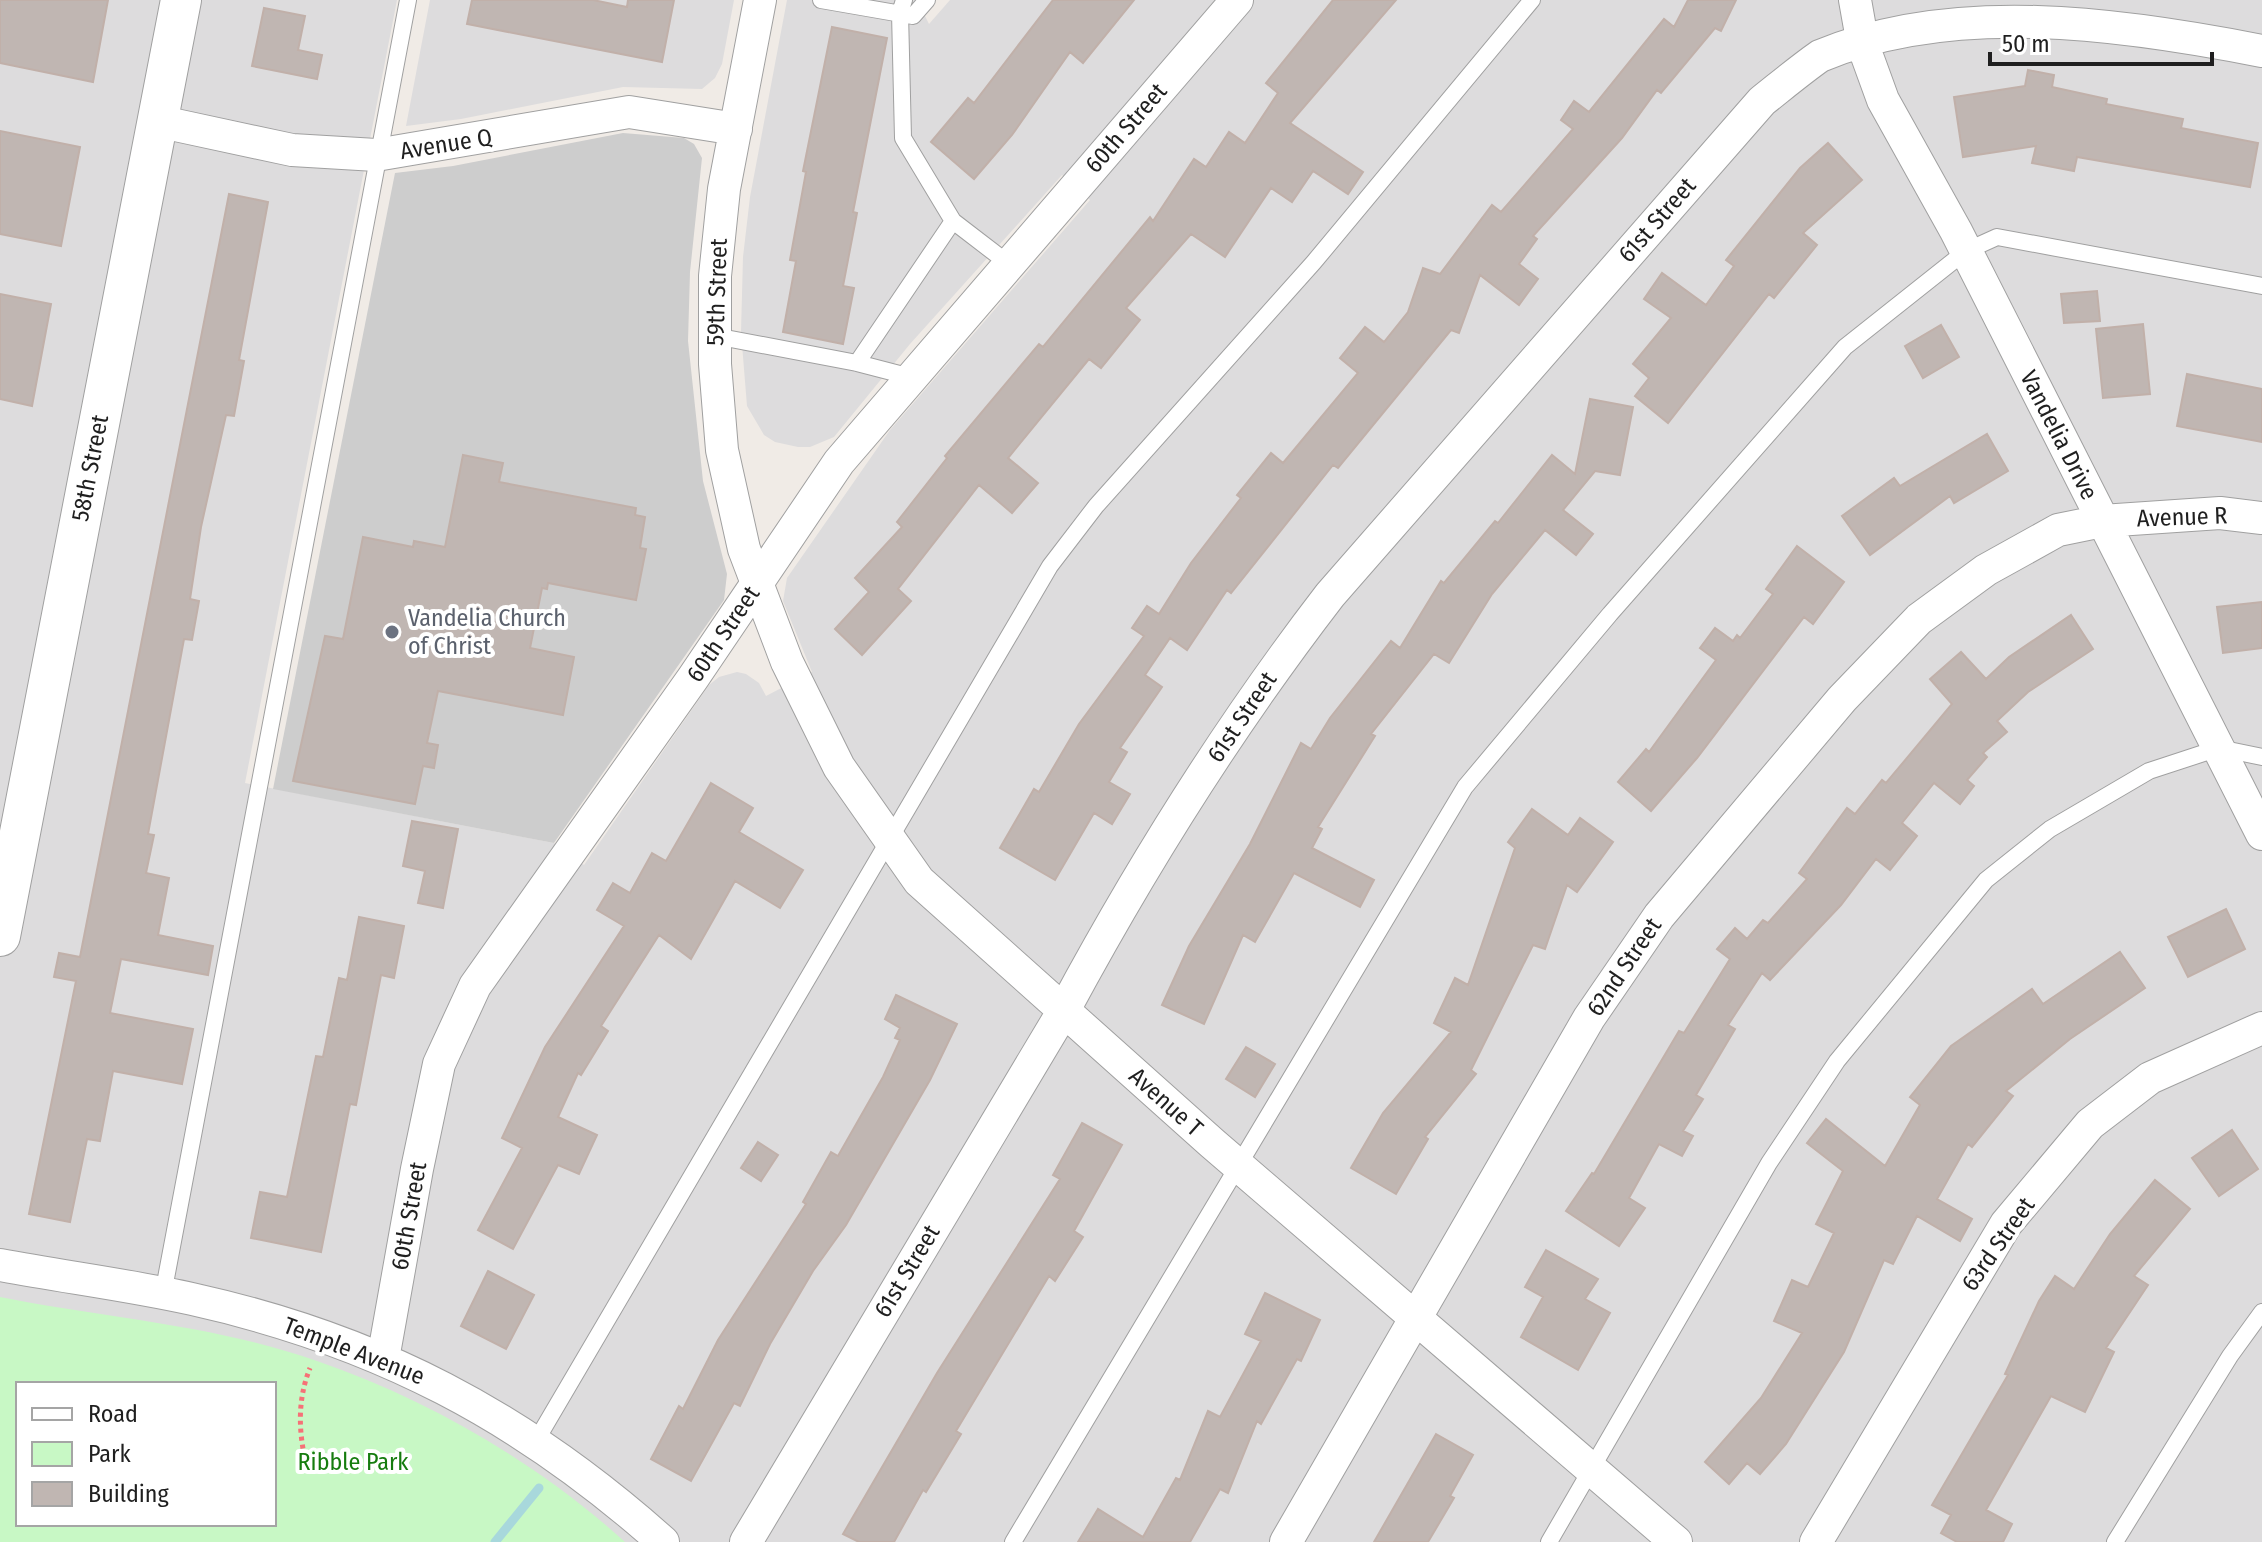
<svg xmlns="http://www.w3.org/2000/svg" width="2262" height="1542" font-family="'Fira Sans Condensed',sans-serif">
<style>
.residential{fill:#dddcdd;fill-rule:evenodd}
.religious{fill:#cdcdcd}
.park{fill:#c8f8c5;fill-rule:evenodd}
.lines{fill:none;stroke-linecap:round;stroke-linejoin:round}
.stream{stroke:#a8d8dc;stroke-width:9}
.building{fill:#c0b6b2;stroke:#c1b0a9;stroke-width:2}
.service-casing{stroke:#a0a0a0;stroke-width:18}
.minor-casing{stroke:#a0a0a0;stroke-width:34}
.tertiary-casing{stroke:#a0a0a0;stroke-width:42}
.path{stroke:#f67177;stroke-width:5;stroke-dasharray:4 4;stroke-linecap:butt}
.service{stroke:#fff;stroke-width:16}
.minor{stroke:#fff;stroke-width:32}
.tertiary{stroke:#fff;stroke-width:40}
.worship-dot{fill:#6b7280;stroke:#fff;stroke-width:3}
.labels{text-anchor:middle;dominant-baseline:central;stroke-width:8;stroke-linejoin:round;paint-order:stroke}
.street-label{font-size:24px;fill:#1f1f1f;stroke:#fff}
.worship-label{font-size:24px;fill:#5b616d;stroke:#fff;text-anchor:start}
.park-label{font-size:24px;fill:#167c0f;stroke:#fff}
</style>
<rect width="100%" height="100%" fill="#f0ebe6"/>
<path class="residential" d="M 0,0 L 397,0 L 245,783 L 554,843 L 584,865 L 709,685 L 719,677 L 737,672 L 746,674 L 759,683 L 766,696 L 812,672 L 783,601 L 787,578 L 890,430 L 1090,200 L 1062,175 L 910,344 L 834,437 L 810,447 L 798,447 L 775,442 L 764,435 L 747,406 L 741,332 L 743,257 L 750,197 L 787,0 L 917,0 L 929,24 L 950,0 L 2262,0 L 2262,1542 L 0,1542 ZM 18,1384 L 274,1384 L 274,1524 L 18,1524 Z
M 430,0 L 734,0 L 722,64 L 715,78 L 702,89 L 623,87 L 461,119 L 406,126 Z"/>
<path class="religious" d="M 623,133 L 684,138 L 694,144 L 702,158 L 690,272 L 688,341 L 703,481 L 727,574 L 724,600 L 554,843 L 273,789 L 395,173 L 453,166 Z"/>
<path class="park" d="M 0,1297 C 105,1318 216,1325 317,1361 C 428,1399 538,1463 625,1542 L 0,1542 ZM 18,1384 L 274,1384 L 274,1524 L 18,1524 Z"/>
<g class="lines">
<path class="stream" d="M 495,1542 L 539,1488"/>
</g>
<path class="building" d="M 0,0 L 108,0 L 93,82 L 0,63 Z
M 472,0 L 593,0 L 627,7 L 628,0 L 674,0 L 662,62 L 467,24 Z
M 1053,0 L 1134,0 L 1083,63 L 1070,52 L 1012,135 L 974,179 L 931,142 L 968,98 L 974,103 Z
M 1333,0 L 1396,0 L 1290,123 L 1363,172 L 1348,194 L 1313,171 L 1292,202 L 1271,188 L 1225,257 L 1191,234 L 1126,308 L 1140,320 L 1101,368 L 1089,359 L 1008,458 L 1038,483 L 1012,513 L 979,485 L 898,589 L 911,601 L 862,655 L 835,629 L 869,592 L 855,578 L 902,527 L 897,522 L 947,458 L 945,456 L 1039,344 L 1043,347 L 1150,217 L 1153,221 L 1194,159 L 1206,167 L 1229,132 L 1245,143 L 1278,93 L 1266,83 Z
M 1688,0 L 1736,0 L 1721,31 L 1715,28 L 1661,93 L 1657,90 L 1622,138 L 1533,236 L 1537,239 L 1519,264 L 1538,279 L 1519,305 L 1480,275 L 1459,333 L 1451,330 L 1338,468 L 1333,465 L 1231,593 L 1227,590 L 1187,650 L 1170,638 L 1145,675 L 1162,687 L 1120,748 L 1127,752 L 1109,782 L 1130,794 L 1112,824 L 1094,813 L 1055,880 L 1000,848 L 1034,789 L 1039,792 L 1079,724 L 1144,636 L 1132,628 L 1147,606 L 1159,614 L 1191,563 L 1241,498 L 1237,495 L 1271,453 L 1283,463 L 1358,373 L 1340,358 L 1365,327 L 1384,342 L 1408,312 L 1423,268 L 1440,274 L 1492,205 L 1501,212 L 1573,129 L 1561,120 L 1574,101 L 1589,112 L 1664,19 L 1674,27 Z
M 264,8 L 305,16 L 298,50 L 322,55 L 317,79 L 252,66 Z
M 832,27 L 887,38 L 853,212 L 857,213 L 843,286 L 854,288 L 843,344 L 783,332 L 796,261 L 790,260 L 806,172 L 803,171 Z
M 2028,70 L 2054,75 L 2052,87 L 2107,99 L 2106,104 L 2183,119 L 2181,128 L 2258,143 L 2250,187 L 2077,157 L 2074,171 L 2032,163 L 2036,146 L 1963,157 L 1954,97 L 2025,86 Z
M 0,131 L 80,147 L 61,246 L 0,234 Z
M 1828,143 L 1862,180 L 1803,233 L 1817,245 L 1774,298 L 1769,294 L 1668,423 L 1635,396 L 1649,378 L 1633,364 L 1671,318 L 1644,299 L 1662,273 L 1706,305 L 1734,266 L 1726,260 L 1800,168 Z
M 229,194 L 268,202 L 239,360 L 244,361 L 234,416 L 226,415 L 201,527 L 190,599 L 199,601 L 192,640 L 184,639 L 148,834 L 154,835 L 146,873 L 169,878 L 158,935 L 213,946 L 208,975 L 121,959 L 110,1013 L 193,1029 L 182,1084 L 113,1071 L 100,1141 L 87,1139 L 70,1222 L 29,1214 L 76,981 L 54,977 L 59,953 L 80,957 Z
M 2097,291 L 2100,321 L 2064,323 L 2061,294 Z
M 0,294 L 51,304 L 32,406 L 0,399 Z
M 2143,324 L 2150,394 L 2103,398 L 2096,329 Z
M 1941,325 L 1959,357 L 1923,378 L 1905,346 Z
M 2187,374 L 2262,389 L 2262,442 L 2177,426 Z
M 1590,399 L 1633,407 L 1620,475 L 1595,471 L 1563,510 L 1593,534 L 1576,555 L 1545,530 L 1492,594 L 1449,663 L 1434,654 L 1371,734 L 1375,736 L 1318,827 L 1322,829 L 1312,848 L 1374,880 L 1360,907 L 1294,873 L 1255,942 L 1243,935 L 1204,1024 L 1162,1005 L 1189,946 L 1250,844 L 1301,743 L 1311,749 L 1330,718 L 1391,641 L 1400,648 L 1441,581 L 1444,583 L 1495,521 L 1498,523 L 1552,455 L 1575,474 Z
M 1987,434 L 2008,471 L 1954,503 L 1950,496 L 1870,555 L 1842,516 L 1894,478 L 1900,486 Z
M 463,455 L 503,463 L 499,482 L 636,508 L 635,515 L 645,517 L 640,548 L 646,549 L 636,600 L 548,583 L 547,589 L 542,588 L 530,648 L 574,657 L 563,715 L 438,691 L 427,743 L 438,745 L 434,768 L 423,766 L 415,804 L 293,781 L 325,636 L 343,639 L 363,537 L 413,547 L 414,541 L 445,547 Z
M 1797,546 L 1844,582 L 1813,624 L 1804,617 L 1697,758 L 1651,811 L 1618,782 L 1646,749 L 1649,752 L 1716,660 L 1700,648 L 1715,628 L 1733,641 L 1737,635 L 1740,638 L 1773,594 L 1766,589 Z
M 2262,602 L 2262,648 L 2223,653 L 2217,607 Z
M 2071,615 L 2093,649 L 2028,692 L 1997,721 L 2007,732 L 1983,753 L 1987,757 L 1967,780 L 1974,786 L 1960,804 L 1934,783 L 1902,823 L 1917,836 L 1890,870 L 1876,859 L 1841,905 L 1770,980 L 1762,973 L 1728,1025 L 1735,1029 L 1696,1095 L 1703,1099 L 1683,1131 L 1693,1136 L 1682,1156 L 1659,1144 L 1629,1198 L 1645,1208 L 1619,1246 L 1566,1211 L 1592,1173 L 1594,1174 L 1679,1031 L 1684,1033 L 1730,959 L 1717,949 L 1735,928 L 1747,939 L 1763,920 L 1768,923 L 1807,879 L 1799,873 L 1847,808 L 1855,814 L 1882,780 L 1886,783 L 1952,704 L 1930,679 L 1961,652 L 1986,679 L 2009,657 Z
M 711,783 L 753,808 L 739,832 L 803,870 L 780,908 L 735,881 L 691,959 L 659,935 L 601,1026 L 608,1031 L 581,1075 L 578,1073 L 558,1117 L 597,1135 L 579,1174 L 558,1165 L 513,1249 L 478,1230 L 522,1148 L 502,1138 L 545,1047 L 624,926 L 597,910 L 613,883 L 630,893 L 652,853 L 666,861 Z
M 1532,809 L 1568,835 L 1580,818 L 1613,842 L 1577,892 L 1567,885 L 1545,949 L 1533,945 L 1471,1070 L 1476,1074 L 1425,1137 L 1428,1139 L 1396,1194 L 1351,1168 L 1383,1113 L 1451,1032 L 1434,1023 L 1455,978 L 1468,985 L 1515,848 L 1508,842 Z
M 412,821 L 458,829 L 443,908 L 418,903 L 425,871 L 403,866 Z
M 2226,909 L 2245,949 L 2188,977 L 2168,937 Z
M 359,917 L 404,926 L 394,978 L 381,975 L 356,1105 L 350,1104 L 321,1252 L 251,1238 L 260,1192 L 287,1197 L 316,1056 L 323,1057 L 339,978 L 347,980 Z
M 2120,952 L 2145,988 L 2070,1039 L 2006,1091 L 2013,1096 L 1972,1147 L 1968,1144 L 1937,1199 L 1972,1219 L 1960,1241 L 1917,1216 L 1893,1264 L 1884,1260 L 1844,1352 L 1786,1444 L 1760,1474 L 1747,1463 L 1729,1484 L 1705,1462 L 1761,1398 L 1802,1333 L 1774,1321 L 1792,1280 L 1808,1287 L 1834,1233 L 1816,1224 L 1843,1171 L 1807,1143 L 1826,1119 L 1885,1166 L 1920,1105 L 1910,1097 L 1951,1046 L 2032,989 L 2043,1004 Z
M 896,995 L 957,1024 L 930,1080 L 846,1225 L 813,1271 L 770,1344 L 740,1406 L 734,1403 L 691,1481 L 651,1459 L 679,1406 L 683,1409 L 718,1340 L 806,1204 L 803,1202 L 831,1152 L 838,1156 L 883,1077 L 900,1040 L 895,1038 L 900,1028 L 885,1019 Z
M 1246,1047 L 1275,1064 L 1255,1097 L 1226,1079 Z
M 1082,1123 L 1122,1145 L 1074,1231 L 1083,1237 L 1055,1281 L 1049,1276 L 956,1431 L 961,1434 L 926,1492 L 923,1490 L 894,1542 L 859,1542 L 843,1534 L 937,1373 L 1060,1179 L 1053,1175 Z
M 2232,1130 L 2258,1169 L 2219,1196 L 2192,1158 Z
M 758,1142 L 778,1155 L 761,1181 L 741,1168 Z
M 2155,1180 L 2190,1209 L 2134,1276 L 2148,1285 L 2106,1348 L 2114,1352 L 2085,1412 L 2051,1396 L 1986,1510 L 2012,1524 L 2003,1542 L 1957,1542 L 1941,1533 L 1951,1515 L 1932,1505 L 2008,1375 L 2005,1374 L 2039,1301 L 2055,1276 L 2074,1289 L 2110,1234 Z
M 1546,1250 L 1598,1279 L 1585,1299 L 1610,1313 L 1578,1370 L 1521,1337 L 1543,1297 L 1525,1287 Z
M 488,1271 L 534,1295 L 506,1349 L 461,1326 Z
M 1265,1293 L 1320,1320 L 1301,1361 L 1297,1359 L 1261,1424 L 1257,1421 L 1228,1493 L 1220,1489 L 1190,1542 L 1078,1542 L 1098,1509 L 1143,1537 L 1176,1478 L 1180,1480 L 1208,1411 L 1220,1417 L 1261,1341 L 1245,1334 Z
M 1436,1434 L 1473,1455 L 1450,1496 L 1454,1498 L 1428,1542 L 1374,1542 Z"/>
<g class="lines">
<g class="service-casing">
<path id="service" d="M 821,0 L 913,16 L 927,0
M 904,0 L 900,13 L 903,138 L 953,221 L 857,363 L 911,377
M 953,221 L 1009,264
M 715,336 L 857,363
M 163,1294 L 408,0
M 536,1441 L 1050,566 L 1096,506 L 1314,262 L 1532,0
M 1013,1542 L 1465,787 L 1610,614 L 1845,347 L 1966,251 L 1997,237 L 2262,286
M 1549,1542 L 1769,1163 L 1837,1061 L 1986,880 L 2050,829 L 2149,771 L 2219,748 L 2262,757
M 2115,1542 L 2230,1356 L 2262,1312"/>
</g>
<g class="minor-casing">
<path id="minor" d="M 760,0 L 724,189 L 715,276 L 715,364 L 722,450 L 744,549 L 787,662 L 839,767 L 919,881 L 1212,1143 L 1676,1542
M 1855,0 L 1863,45 L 1883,100 L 1956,231 L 2262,834
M 157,121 L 292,150 L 376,155 L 629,112 L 736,129
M 0,1265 C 64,1277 129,1285 192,1299 C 377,1340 522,1416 663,1542
M 383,1359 L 417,1169 L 439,1064 L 475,986 L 693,678 L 839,462 L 1237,0
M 746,1542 L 1064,1010 C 1142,865 1229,726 1330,595 L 1762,101 C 1781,86 1800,70 1820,56 C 1952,0 2120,23 2262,51
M 1286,1542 L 1589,1018 L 1659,916 L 1842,699 L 1919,619 L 1986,570 L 2058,530 L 2102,521 L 2220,513 L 2262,518
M 1816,1542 L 2006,1224 L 2090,1124 L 2150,1078 L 2262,1028"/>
</g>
<g class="tertiary-casing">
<path id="tertiary" d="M 0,936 L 181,0"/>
</g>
<path class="path" d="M 308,1472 C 299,1437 296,1403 310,1368"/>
<use href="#service" class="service"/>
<use href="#minor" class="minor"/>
<use href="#tertiary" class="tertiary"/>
</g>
<circle class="worship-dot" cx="392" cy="632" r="8"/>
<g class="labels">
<g class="street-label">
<text transform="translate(1126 128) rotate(-49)">60th Street</text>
<text transform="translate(446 144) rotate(-9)">Avenue Q</text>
<text transform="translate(1657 220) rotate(-49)">61st Street</text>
<text transform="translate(717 292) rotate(-88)">59th Street</text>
<text transform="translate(2059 435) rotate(63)">Vandelia Drive</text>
<text transform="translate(90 468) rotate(-79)">58th Street</text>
<text transform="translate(2182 517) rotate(-2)">Avenue R</text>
<text transform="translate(723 634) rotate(-56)">60th Street</text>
<text transform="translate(1242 717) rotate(-56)">61st Street</text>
<text transform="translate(1624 967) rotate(-56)">62nd Street</text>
<text transform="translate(1166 1102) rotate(42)">Avenue T</text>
<text transform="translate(409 1216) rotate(-80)">60th Street</text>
<text transform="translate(1998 1244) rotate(-55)">63rd Street</text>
<text transform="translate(907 1271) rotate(-59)">61st Street</text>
<text transform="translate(354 1351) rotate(21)">Temple Avenue</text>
</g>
<g class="worship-label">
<text x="408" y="618">Vandelia Church<tspan x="408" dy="28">of Christ</tspan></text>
</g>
<g class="park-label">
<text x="353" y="1462">Ribble Park</text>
</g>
</g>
<rect x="16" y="1382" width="260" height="144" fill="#ffffff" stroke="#a5a5a5" stroke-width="2"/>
<rect x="32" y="1408" width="40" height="12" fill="#ffffff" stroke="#a5a5a5" stroke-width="2"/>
<text x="88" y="1422" font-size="24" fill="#1f1f1f">Road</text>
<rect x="32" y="1442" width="40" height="24" fill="#c8f8c5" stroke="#a5a5a5" stroke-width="2"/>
<text x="88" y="1462" font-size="24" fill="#1f1f1f">Park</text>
<rect x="32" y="1482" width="40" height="24" fill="#c0b6b2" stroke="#a5a5a5" stroke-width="2"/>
<text x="88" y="1502" font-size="24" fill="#1f1f1f">Building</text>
<path d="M1990 52v12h222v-12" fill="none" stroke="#1f1f1f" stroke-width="4"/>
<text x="2002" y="52" font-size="24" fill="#1f1f1f" stroke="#ffffff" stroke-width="6" paint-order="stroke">50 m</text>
</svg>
